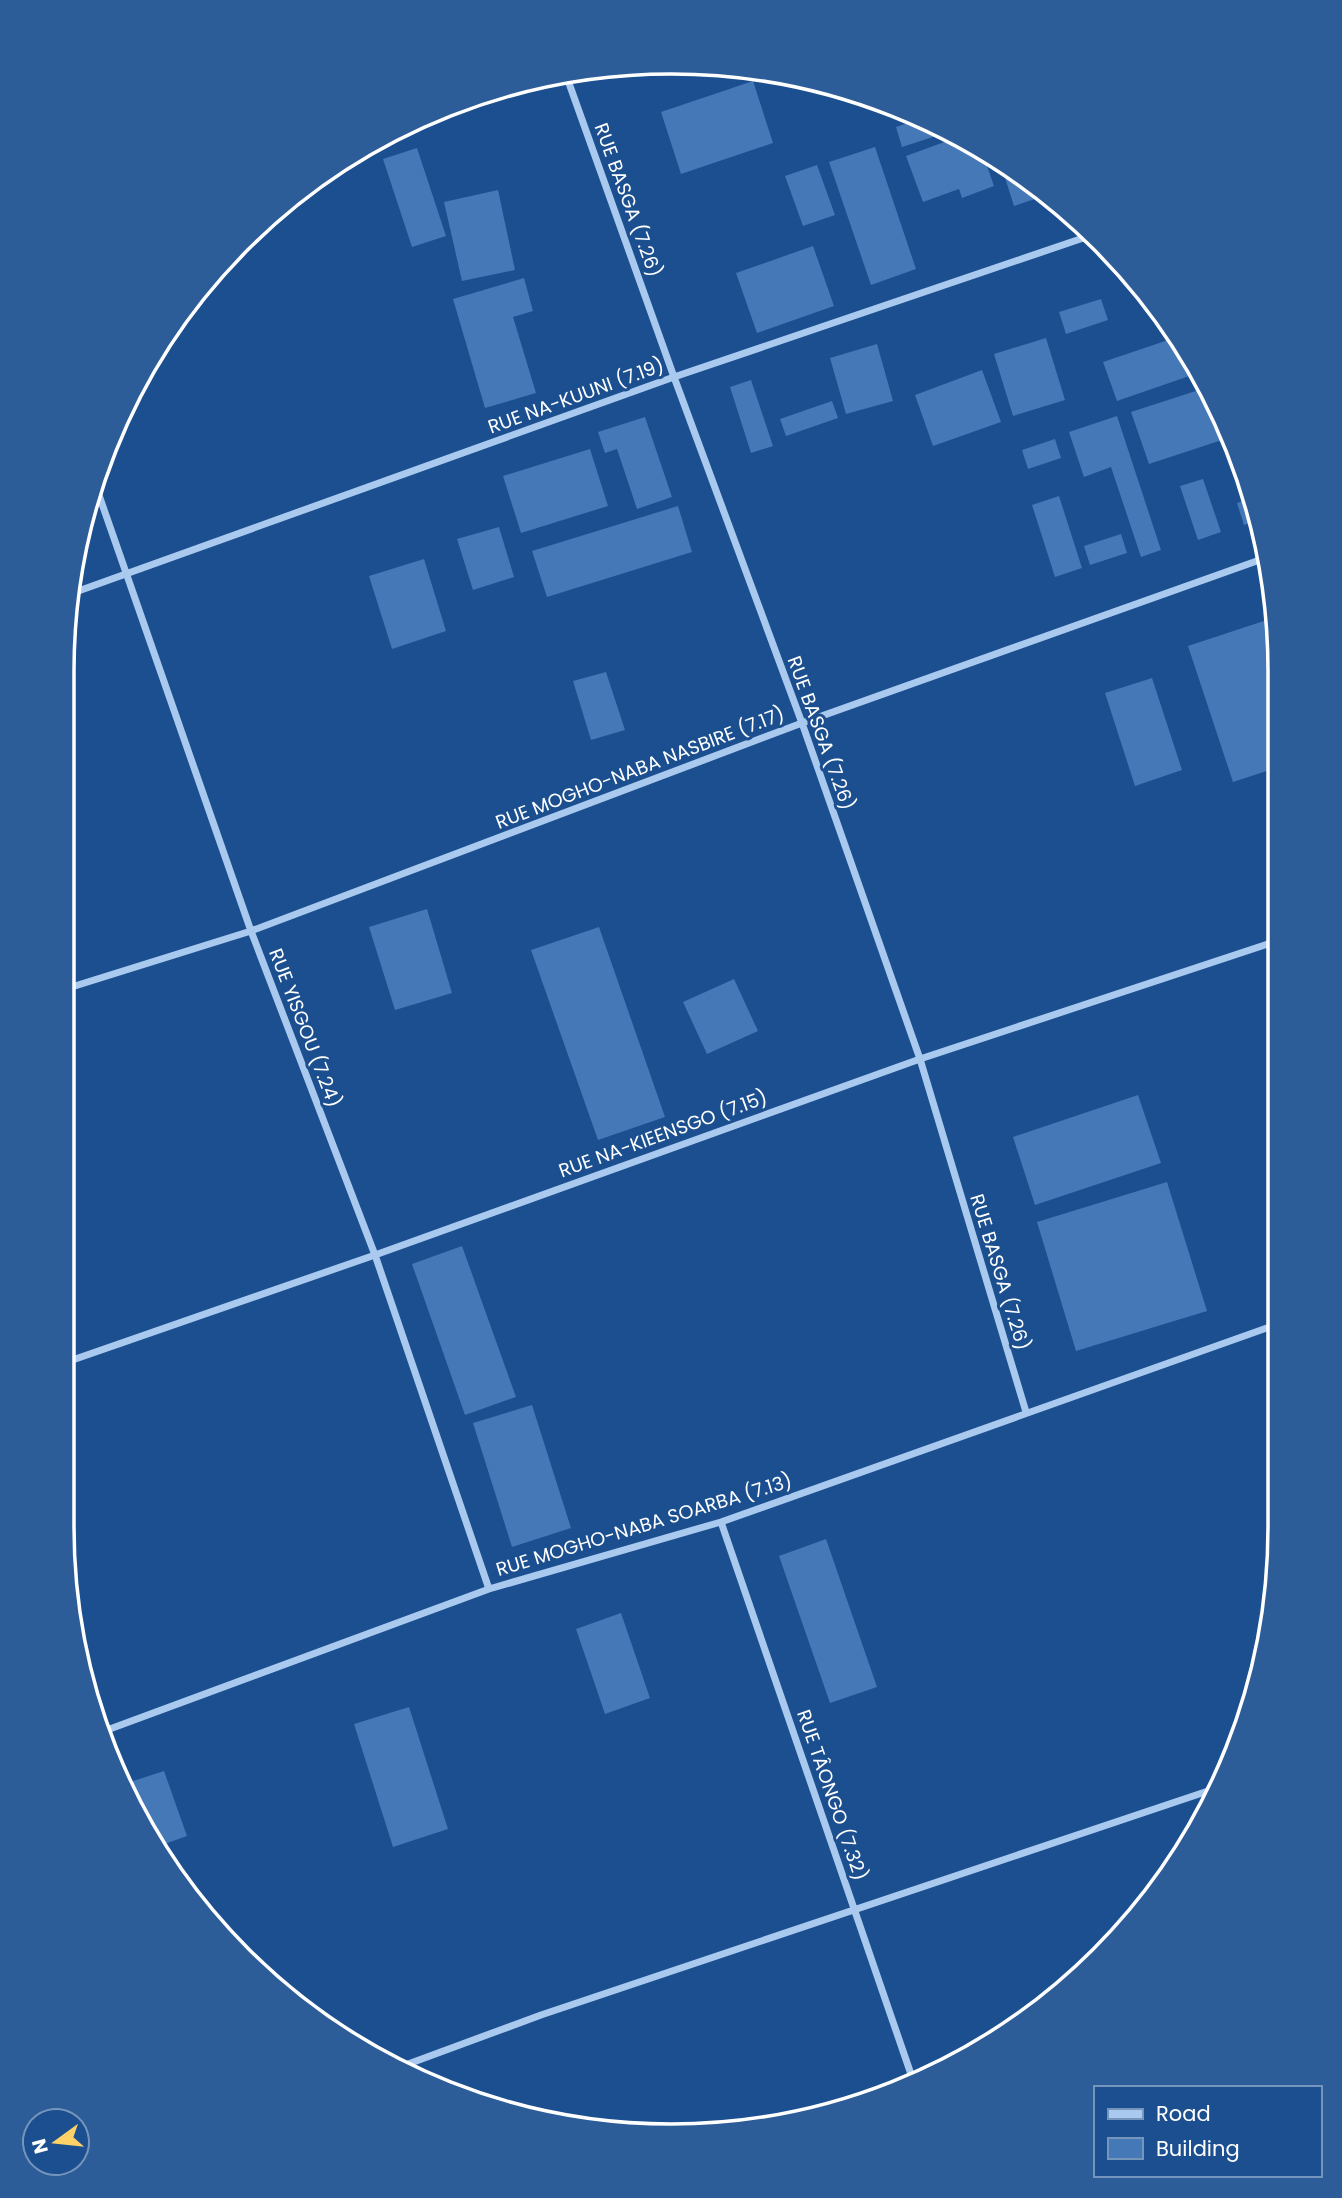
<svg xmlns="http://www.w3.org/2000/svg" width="1342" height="2198" font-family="Poppins,sans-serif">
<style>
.building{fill:#4478b7}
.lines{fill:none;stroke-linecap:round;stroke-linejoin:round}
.street{stroke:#a9c9ee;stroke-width:7}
.labels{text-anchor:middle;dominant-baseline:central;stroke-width:6;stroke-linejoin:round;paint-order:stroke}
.street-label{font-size:19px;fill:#fff;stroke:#1b4f8f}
.rim{fill:none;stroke:#fff;stroke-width:3.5}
</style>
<rect width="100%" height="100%" fill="#1b4f8f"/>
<path class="building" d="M 633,65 L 634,68 L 608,76 L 606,68 Z
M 753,81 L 773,143 L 681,174 L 661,112 Z
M 923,118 L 930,122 L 936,136 L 902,147 L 896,127 Z
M 958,137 L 981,149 L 994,186 L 962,198 L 959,189 L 923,202 L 906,156 Z
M 875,147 L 916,269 L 871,285 L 829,162 Z
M 417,148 L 446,236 L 412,247 L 383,159 Z
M 999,159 L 1029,180 L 1035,199 L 1014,206 Z
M 817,165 L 835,215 L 803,226 L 785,176 Z
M 498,190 L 515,270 L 462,281 L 444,202 Z
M 813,246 L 834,306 L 757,333 L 736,273 Z
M 524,278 L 533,311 L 513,317 L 536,393 L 485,408 L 453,299 Z
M 1101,299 L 1108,320 L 1066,334 L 1059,312 Z
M 1177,337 L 1201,372 L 1117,401 L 1103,362 Z
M 1046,338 L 1065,400 L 1013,416 L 994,354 Z
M 877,344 L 893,401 L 846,414 L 830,358 Z
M 982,370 L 1001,422 L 933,446 L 915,395 Z
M 751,380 L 773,446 L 751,453 L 730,387 Z
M 1205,388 L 1222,440 L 1149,464 L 1131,412 Z
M 832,401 L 838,418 L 786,436 L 780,419 Z
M 1117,416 L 1161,550 L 1141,557 L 1111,467 L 1084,477 L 1069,432 Z
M 645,417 L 672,497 L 637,509 L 617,449 L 605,453 L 598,432 Z
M 1055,439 L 1061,458 L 1028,469 L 1022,450 Z
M 590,449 L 608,506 L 521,533 L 503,476 Z
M 1203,479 L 1221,532 L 1198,540 L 1180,486 Z
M 1059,496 L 1082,568 L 1055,577 L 1032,505 Z
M 1254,497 L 1259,521 L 1244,525 L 1237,503 Z
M 678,506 L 692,552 L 547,597 L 532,551 Z
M 499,527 L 514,577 L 473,590 L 457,539 Z
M 1121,534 L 1127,553 L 1090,565 L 1084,546 Z
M 424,559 L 446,631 L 392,649 L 369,576 Z
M 1276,617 L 1276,768 L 1233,782 L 1188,646 Z
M 606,672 L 625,730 L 591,740 L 573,681 Z
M 1152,678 L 1182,770 L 1135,786 L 1105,693 Z
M 427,909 L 452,993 L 395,1010 L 369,927 Z
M 599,927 L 665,1117 L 598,1140 L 531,950 Z
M 734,979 L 758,1031 L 707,1054 L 683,1002 Z
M 1138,1095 L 1161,1163 L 1035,1205 L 1013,1137 Z
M 1167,1182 L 1207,1311 L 1076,1351 L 1037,1222 Z
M 462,1246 L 516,1397 L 465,1415 L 412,1264 Z
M 532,1405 L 571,1528 L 512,1547 L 473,1423 Z
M 826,1539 L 877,1687 L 830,1703 L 779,1556 Z
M 621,1613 L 650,1698 L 605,1714 L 576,1629 Z
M 409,1707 L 448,1829 L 393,1847 L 354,1724 Z
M 164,1771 L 187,1836 L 159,1846 L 127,1783 Z"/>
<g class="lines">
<path class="street" d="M 565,72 L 674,377 L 802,723 L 920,1059 L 1026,1412
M 93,478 L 251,931 L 375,1255 L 489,1589
M 70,594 L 674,377 L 1095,234
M 62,990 L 251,931 L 802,723 L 1268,557
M 61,1364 L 375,1255 L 920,1059 L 1277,941
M 721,1522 L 913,2080
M 99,1733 L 489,1589 L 721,1522 L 1278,1324
M 400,2067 L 541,2015 L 1217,1788"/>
</g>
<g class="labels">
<g class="street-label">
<text transform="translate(628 200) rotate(70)">RUE BASGA (7.26)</text>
<text transform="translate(576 396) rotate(-20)">RUE NA-KUUNI (7.19)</text>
<text transform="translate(821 733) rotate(70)">RUE BASGA (7.26)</text>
<text transform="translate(640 768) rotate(-21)">RUE MOGHO-NABA NASBIRE (7.17)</text>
<text transform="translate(305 1028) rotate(69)">RUE YISGOU (7.24)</text>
<text transform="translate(663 1134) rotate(-20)">RUE NA-KIEENSGO (7.15)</text>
<text transform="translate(1000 1272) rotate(73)">RUE BASGA (7.26)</text>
<text transform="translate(644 1525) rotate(-17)">RUE MOGHO-NABA SOARBA (7.13)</text>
<text transform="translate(832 1795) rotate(71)">RUE TÂONGO (7.32)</text>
</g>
</g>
<path d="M0 0H1342V2198H0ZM671 74H671A597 597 0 0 1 1268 671V1527A597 597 0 0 1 671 2124H671A597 597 0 0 1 74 1527V671A597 597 0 0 1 671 74Z" fill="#2d5d98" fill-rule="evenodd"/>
<path class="rim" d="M671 74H671A597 597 0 0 1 1268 671V1527A597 597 0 0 1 671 2124H671A597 597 0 0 1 74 1527V671A597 597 0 0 1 671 74Z"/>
<rect x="1094" y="2086" width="228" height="91" fill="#1b4f8f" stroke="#7695bc" stroke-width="2"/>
<rect x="1108" y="2109" width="35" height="10" fill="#a9c9ee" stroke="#7695bc" stroke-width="2"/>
<text x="1156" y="2121" font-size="21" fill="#ffffff">Road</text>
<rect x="1108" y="2138" width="35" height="21" fill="#4478b7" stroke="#7695bc" stroke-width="2"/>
<text x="1156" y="2156" font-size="21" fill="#ffffff">Building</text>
<g transform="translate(56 2142) rotate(255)"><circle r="33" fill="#1b4f8f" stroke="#7695bc" stroke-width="2"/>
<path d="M0-5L12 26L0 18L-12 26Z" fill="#ffd166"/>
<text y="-10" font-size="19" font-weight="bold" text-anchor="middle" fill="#ffffff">N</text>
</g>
</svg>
